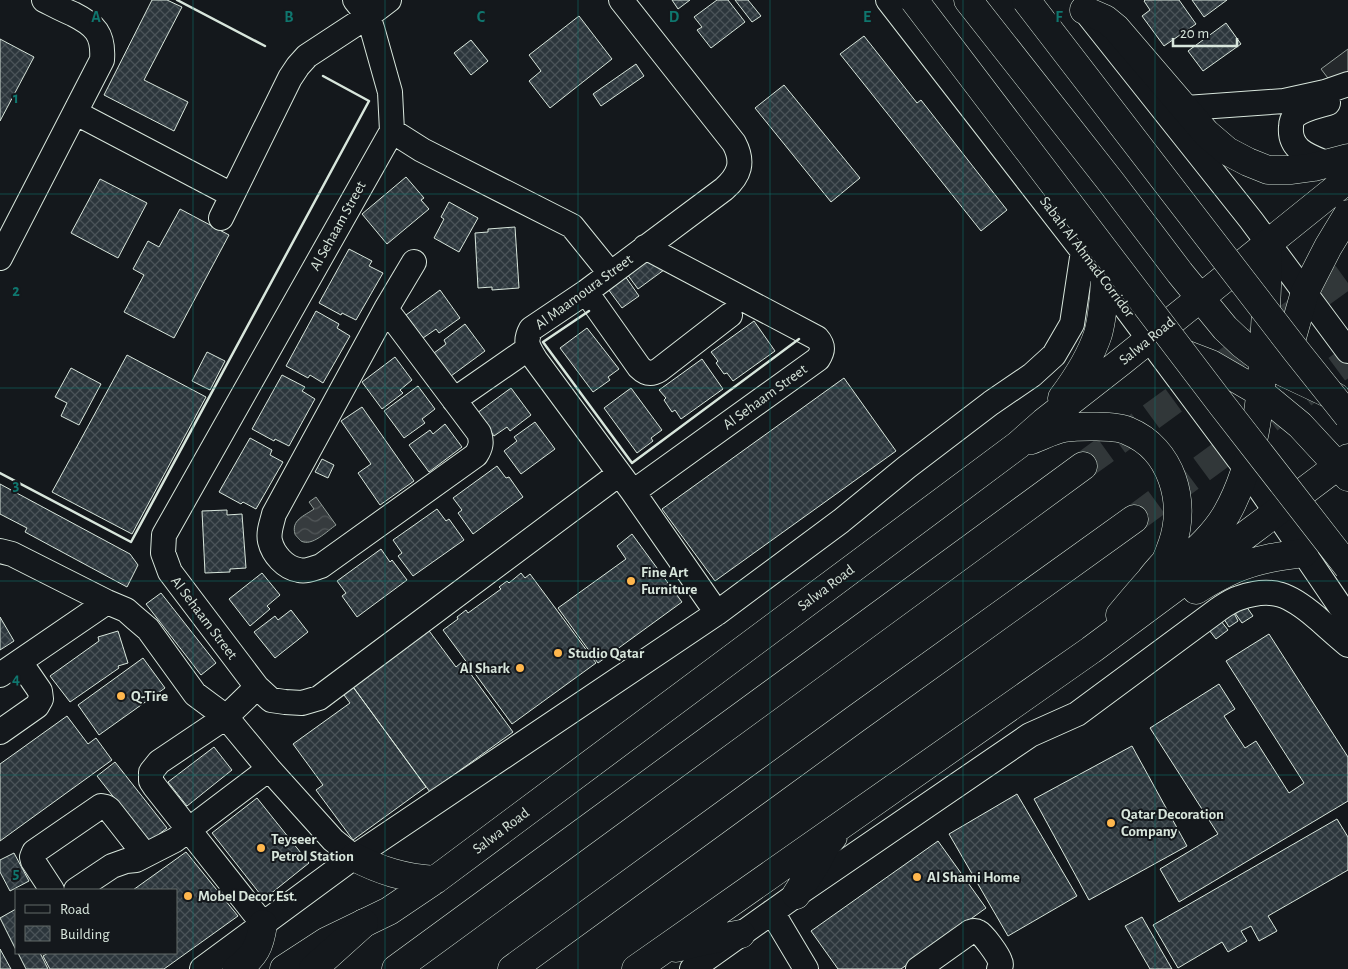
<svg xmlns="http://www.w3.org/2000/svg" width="1348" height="969" font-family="'Alegreya Sans',sans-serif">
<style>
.parking{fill:#24282b;stroke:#939e99}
.water{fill:url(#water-waves);stroke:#939e99}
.building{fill:url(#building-cross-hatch);stroke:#d8e6dc}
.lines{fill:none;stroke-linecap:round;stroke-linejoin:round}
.highway-tunnel{stroke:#313739;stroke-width:28;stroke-dasharray:28 14;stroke-linecap:butt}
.minor-casing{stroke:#d8e6dc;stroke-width:26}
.major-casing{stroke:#d8e6dc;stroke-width:29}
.highway-casing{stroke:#d8e6dc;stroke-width:29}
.minor{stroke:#14181c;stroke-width:24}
.major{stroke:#14181c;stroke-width:28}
.highway{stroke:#14181c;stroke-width:28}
.highway-bridge-casing{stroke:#d8e6dc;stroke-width:29;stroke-linecap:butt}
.highway-bridge{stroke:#14181c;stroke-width:28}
.wall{stroke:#d8e6dc;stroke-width:2.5}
.grid{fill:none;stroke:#0f766e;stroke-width:1;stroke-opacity:0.55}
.poi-dot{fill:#ffb74d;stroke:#14181c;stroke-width:2}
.labels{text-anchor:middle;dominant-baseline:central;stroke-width:4;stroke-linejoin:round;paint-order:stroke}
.street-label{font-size:15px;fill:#d8e6dc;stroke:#14181c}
.poi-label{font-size:15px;font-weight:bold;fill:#d8e6dc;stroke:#14181c;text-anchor:start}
.grid-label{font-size:16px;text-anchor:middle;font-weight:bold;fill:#0f766e;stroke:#14181c;stroke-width:4;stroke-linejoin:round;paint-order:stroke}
</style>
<defs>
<pattern id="water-waves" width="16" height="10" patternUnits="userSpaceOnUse" patternTransform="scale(1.25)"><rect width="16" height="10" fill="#363b3e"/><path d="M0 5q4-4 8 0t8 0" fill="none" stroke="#525759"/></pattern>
<pattern id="building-cross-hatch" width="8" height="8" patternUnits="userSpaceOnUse" patternTransform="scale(1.25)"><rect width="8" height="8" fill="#2c363c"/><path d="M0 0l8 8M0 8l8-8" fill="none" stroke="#4a5358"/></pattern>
</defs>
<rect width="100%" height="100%" fill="#14181c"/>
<path class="parking" d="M 1348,49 L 1348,83 L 1337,90 L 1321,69 Z"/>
<path class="water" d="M 316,497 L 336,525 C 327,531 312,547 301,541 C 300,540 295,535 295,534 C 291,520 304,516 314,509 L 309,502 Z"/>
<path class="building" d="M 152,0 L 167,0 L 182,7 L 144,80 L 188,102 L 174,131 L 104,95 Z
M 672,0 L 690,0 L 678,9 Z
M 717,0 L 728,0 L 745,22 L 711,48 L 697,30 L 702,27 L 694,17 Z
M 735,0 L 748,0 L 761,16 L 752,22 Z
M 1145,0 L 1179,0 L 1196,24 L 1164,46 L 1142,16 L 1150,10 L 1144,1 Z
M 1192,0 L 1227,0 L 1204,17 Z
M 579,16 L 612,59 L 550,108 L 529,81 L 541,71 L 529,55 Z
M 1226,23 L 1241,44 L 1203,71 L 1188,51 Z
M 864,36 L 917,103 L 921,100 L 1007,210 L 981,231 L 840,54 Z
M 0,39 L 34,57 L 0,121 Z
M 471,40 L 488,61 L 471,75 L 454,53 Z
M 636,64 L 644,76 L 601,106 L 593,94 Z
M 784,85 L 860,178 L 831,202 L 755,108 Z
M 406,177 L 424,198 L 421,200 L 429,209 L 387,244 L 362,214 Z
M 100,179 L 147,203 L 118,258 L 71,233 Z
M 449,202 L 478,218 L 459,252 L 434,238 L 444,219 L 441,217 Z
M 180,209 L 229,235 L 174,338 L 124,312 L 144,275 L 133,269 L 148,241 L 159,247 Z
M 515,227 L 519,288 L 492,290 L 492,287 L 478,288 L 475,233 L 488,232 L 488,229 Z
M 349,249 L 372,261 L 369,266 L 383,273 L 356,320 L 342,313 L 341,315 L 319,303 Z
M 650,257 L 668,267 L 638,289 L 627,274 Z
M 625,276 L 639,296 L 622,308 L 608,289 Z
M 440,290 L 460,318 L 439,333 L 436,329 L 423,338 L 406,315 Z
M 316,311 L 339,324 L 337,328 L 350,336 L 323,383 L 310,375 L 308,378 L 286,366 Z
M 754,321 L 775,351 L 733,381 L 727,373 L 724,374 L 716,363 L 718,361 L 711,352 Z
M 465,324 L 485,351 L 451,376 L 434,353 L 446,344 L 444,340 Z
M 587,328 L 619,369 L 608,377 L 610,380 L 593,392 L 560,348 Z
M 207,352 L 225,361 L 210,390 L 192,381 Z
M 127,355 L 206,397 L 132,534 L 52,492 Z
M 395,357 L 412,380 L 400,390 L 403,393 L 382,409 L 362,382 Z
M 702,359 L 723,389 L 681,419 L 675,410 L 672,412 L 664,400 L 666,398 L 659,390 Z
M 71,368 L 101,384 L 79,425 L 61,416 L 67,403 L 55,397 Z
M 282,375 L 305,387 L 302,391 L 315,399 L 289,446 L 275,439 L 274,441 L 252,429 Z
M 844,378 L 896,451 L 715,581 L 662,509 Z
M 418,386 L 435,409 L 422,419 L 425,423 L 404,438 L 384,411 Z
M 511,388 L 531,415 L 510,431 L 507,427 L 494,436 L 477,413 Z
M 631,388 L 662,430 L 651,438 L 653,441 L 637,453 L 604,408 Z
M 362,407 L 414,481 L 380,505 L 358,473 L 371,464 L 341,421 Z
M 535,422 L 555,449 L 521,474 L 504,451 L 517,441 L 514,437 Z
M 445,424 L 462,447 L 429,472 L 409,445 L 430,430 L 433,434 Z
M 250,438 L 272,450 L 270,455 L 283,462 L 256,509 L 243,502 L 241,504 L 219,492 Z
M 322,459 L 334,465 L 328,478 L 315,472 Z
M 497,466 L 506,478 L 509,477 L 523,497 L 473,534 L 458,513 L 462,510 L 453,498 Z
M 0,484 L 130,554 L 138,565 L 127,587 L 25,532 L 27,528 L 0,514 Z
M 437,509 L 446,521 L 449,519 L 464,540 L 413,576 L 398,556 L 402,553 L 393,540 Z
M 227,510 L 227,515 L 242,514 L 246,568 L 230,569 L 230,572 L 205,573 L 202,511 Z
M 632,534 L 682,602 L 598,663 L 558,608 L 626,559 L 617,546 Z
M 381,549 L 390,562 L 392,560 L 407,580 L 357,617 L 342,596 L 346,593 L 337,581 Z
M 262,573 L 280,595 L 267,606 L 270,609 L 250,626 L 229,599 Z
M 521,573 L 525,578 L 530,574 L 596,663 L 512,724 L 443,630 L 458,619 L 457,617 L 466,610 L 468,613 L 501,589 L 499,587 L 507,581 L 509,583 Z
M 161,593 L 216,663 L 201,675 L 146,604 Z
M 1246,606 L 1253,616 L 1242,623 L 1235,613 Z
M 291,610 L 308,632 L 275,658 L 254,632 L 275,616 L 278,620 Z
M 1234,613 L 1238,621 L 1229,627 L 1224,619 Z
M 0,617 L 14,641 L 0,650 Z
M 1221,621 L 1228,630 L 1216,639 L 1209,630 Z
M 424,624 L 456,667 L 462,662 L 513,732 L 430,792 L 348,680 Z
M 118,631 L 128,663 L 118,666 L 119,668 L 70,702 L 50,676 L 99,641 L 98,637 Z
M 1269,634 L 1348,757 L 1348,801 L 1179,902 L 1160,869 L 1218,834 L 1150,728 L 1219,684 L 1235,709 L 1224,716 L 1245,748 L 1256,741 L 1289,793 L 1304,783 L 1226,661 Z
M 143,658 L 165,688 L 99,735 L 78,705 Z
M 348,680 L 426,787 L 353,840 L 316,790 L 323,785 L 293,744 L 350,703 L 338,687 Z
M 67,716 L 88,744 L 96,738 L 112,760 L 0,841 L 0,764 Z
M 1132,746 L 1187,846 L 1089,900 L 1034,799 Z
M 214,747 L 232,770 L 187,806 L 168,782 Z
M 115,762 L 167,828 L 149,842 L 97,776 Z
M 1017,794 L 1077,896 L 1008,936 L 949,834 Z
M 257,798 L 309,863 L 264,899 L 212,833 Z
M 1337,819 L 1348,837 L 1348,870 L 1268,916 L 1277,931 L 1259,941 L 1251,926 L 1241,931 L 1247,941 L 1228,952 L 1222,942 L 1178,968 L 1153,925 Z
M 938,841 L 986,908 L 901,969 L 838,969 L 811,931 Z
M 186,852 L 238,916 L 164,969 L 50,969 L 43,956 L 48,953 L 176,953 L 176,890 L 133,890 Z
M 14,853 L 29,881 L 10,891 L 0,872 L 0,860 Z
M 16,909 L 16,950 L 0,918 Z
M 1142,917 L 1172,969 L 1150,969 L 1125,926 Z
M 0,949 L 11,969 L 0,969 Z
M 18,953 L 40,953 L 48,969 L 26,969 Z"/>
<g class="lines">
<path class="highway-tunnel" d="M 1083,466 L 1348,274
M 1134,519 L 1348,361"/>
<g class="minor-casing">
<path id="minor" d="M 355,0 L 368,16 L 372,28 L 390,92 L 392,131 L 422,150 L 572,226 L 610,273
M 621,0 L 734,143 C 744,162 740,175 724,189 L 586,292 L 531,329 C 524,342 528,347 535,359 L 633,492 L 717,613
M 888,0 L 1105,280 L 1246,469 L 1276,512 L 1348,618
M 1089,16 L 1251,220 L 1348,351
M 1186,108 L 1284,101 L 1325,92 L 1348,84
M 76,113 L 232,195
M 392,131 L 164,535 L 163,553 L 170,572 L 257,687 L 271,700 L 285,702 L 302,703 L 319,698 L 331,689 L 619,474
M 1326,163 C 1309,156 1289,150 1291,127 C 1291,123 1292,119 1295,116 C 1303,109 1318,106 1328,103
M 221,218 L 290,78 L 298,66 L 307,56 L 368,16 L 389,0
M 0,258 L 102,60 C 104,34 95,25 73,14 C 63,10 54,5 44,0
M 586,292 L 639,367 C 645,373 651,375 659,370 L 730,315
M 386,309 L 479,433 C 482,442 481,447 476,455 L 321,566 C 314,568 306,572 299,570 C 285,568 273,554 270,541 C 268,532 272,523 274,514 L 386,309 L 414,262
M 454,400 L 529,348
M 633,492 L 818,359 C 823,351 824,346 817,338 L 645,247
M 0,551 L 12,554 L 107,602 L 126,610 L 135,618 L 148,629 L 195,694 L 226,717 L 269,769 L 333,840 L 354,857
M 0,675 L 107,602
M 257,687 L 226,717 L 159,762 L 151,772 L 151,781 L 155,787 L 263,924
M 0,732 L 37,706 L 41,699 L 40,691 L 20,662
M 52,890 L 33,861 L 32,857 L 34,852 L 101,806 L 106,807 L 109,809 L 145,855
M 76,890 L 112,866 L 126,861 L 136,860 L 175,840 L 269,769
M 772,912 L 806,969
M 202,969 L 354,857 L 717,613 L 841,521 L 907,467 L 991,403 L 1032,375 L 1054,355 L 1072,324 L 1083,251
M 692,969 L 796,895 L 1030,735 L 1077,714 L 1219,609 C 1225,605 1232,600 1239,598 C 1273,586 1290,595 1316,617 C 1326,626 1337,636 1348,645
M 918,969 L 970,932 C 973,931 975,930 978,932 C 984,935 998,955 1000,961 C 1002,965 1001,965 999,969"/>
</g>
<g class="major-casing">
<path id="major" d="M 968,0 L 1111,182 L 1180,273 L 1225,328 L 1242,344 L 1263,360 L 1283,372 L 1336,397
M 1084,10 L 1105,19 L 1116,28 L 1206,133 L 1227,151 L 1248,162 L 1268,170 L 1292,170 L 1314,167 L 1348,158
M 1172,349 L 1211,364 L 1261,393 L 1300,425 L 1348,477
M 1285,362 L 1305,292 L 1328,247 L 1348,214
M 1062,398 C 1077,378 1090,358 1098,334 C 1103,316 1104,297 1105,280
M 1031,440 C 1042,436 1053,430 1064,428 C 1078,426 1116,425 1128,431 C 1172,449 1187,502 1172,545 C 1170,550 1168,557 1165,562 C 1160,568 1154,574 1150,580 C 1140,591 1130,603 1120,615
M 1179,566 C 1197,550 1215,534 1227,513 C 1255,463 1261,402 1264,346 C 1266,312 1268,278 1268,243
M 1196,590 C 1209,582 1221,575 1235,569 C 1257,559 1281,556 1304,553
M 354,857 C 381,871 404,878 435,880
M 796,895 L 817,862 L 824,848 L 833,837
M 676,948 L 700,942 L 741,934
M 237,969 C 255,956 260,946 263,924
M 284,969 L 327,941 L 389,911 L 435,880 L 1018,445 L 1044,422 L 1122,361 L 1348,179
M 636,969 L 1091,650 L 1258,526 L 1348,458"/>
</g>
<g class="highway-casing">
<path id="highway" d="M 313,969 L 364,923
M 396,969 L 1083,466
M 512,969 L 854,720 L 1134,519"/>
</g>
<use href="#minor" class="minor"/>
<use href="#major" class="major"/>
<use href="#highway" class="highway"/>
<g class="highway-bridge-casing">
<path id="highway-bridge" d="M 914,0 L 1222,405 L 1348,567
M 1026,0 L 1297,352 L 1348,416"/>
</g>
<use href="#highway-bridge" class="highway-bridge"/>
<path class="wall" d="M 177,0 L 265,46
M 589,311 L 543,342 L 632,463 L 799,339
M 0,473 L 131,542 L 369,101 L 323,76"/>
</g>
<path class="grid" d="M 193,0 L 193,969M 385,0 L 385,969M 578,0 L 578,969M 770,0 L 770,969M 963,0 L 963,969M 1155,0 L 1155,969M 0,194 L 1348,194M 0,388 L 1348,388M 0,581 L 1348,581M 0,775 L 1348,775"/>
<g class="poi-dot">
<circle cx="631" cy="581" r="5"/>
<circle cx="558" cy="653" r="5"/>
<circle cx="520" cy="668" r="5"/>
<circle cx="121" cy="696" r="5"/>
<circle cx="1111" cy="823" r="5"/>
<circle cx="261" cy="848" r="5"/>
<circle cx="917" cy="877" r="5"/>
<circle cx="188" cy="896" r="5"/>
</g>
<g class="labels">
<g class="street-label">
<text transform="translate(338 226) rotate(-61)">Al Sehaam Street</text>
<text transform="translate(1087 257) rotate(53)">Sabah Al Ahmad Corridor</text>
<text transform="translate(584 292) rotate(-36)">Al Maamoura Street</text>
<text transform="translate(1147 341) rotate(-39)">Salwa Road</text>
<text transform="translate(765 397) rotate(-36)">Al Sehaam Street</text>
<text transform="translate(826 588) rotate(-37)">Salwa Road</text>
<text transform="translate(204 618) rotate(53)">Al Sehaam Street</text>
<text transform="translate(501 831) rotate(-37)">Salwa Road</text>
</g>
<g class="poi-label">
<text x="641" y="572">Fine Art<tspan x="641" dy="17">Furniture</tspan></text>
<text x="568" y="653">Studio Qatar</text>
<text x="510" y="668" text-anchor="end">Al Shark</text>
<text x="131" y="696">Q-Tire</text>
<text x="1121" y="814">Qatar Decoration<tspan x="1121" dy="17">Company</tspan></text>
<text x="271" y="839">Teyseer<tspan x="271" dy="17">Petrol Station</tspan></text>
<text x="927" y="877">Al Shami Home</text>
<text x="198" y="896">Mobel Decor Est.</text>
</g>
</g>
<g class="grid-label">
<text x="96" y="22">A</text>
<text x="289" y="22">B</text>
<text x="481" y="22">C</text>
<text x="674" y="22">D</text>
<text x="867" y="22">E</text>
<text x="1059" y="22">F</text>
<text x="16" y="103">1</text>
<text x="16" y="296">2</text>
<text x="16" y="490">3</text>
<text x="16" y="684">4</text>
<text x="16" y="878">5</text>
</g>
<rect x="15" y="889" width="162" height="65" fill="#14181c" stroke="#626a69"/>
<rect x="25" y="905" width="25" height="8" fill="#14181c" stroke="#626a69"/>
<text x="60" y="914" font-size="15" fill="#d8e6dc">Road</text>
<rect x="25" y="926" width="25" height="15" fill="url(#building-cross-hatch)" stroke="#626a69"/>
<text x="60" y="939" font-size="15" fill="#d8e6dc">Building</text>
<path d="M1173 38v8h64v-8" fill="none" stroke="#d8e6dc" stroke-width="2.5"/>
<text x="1180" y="38" font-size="15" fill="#d8e6dc" stroke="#14181c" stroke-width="4" paint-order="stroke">20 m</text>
</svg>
